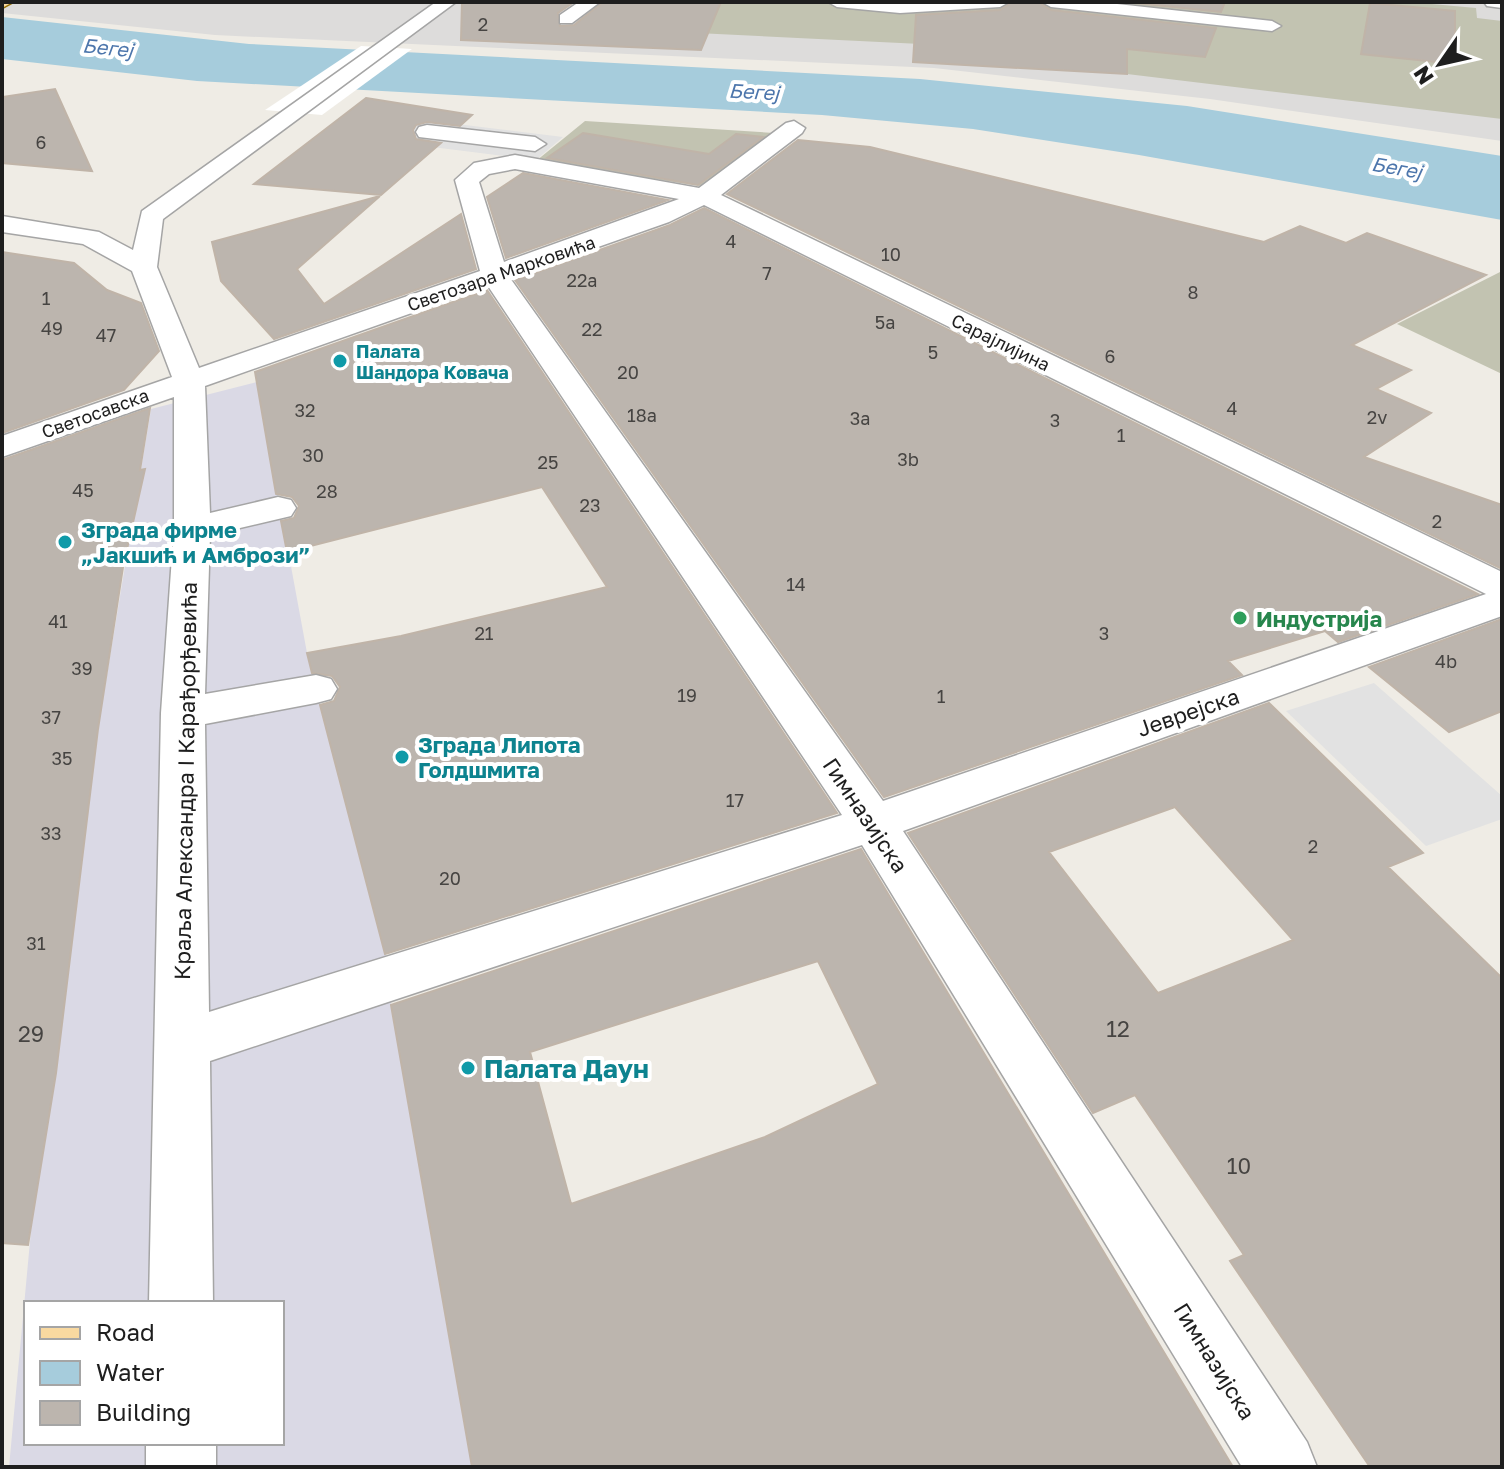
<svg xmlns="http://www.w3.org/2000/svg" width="1504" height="1469" font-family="'Golos Text',sans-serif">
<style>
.residential{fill:#dddcdb}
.construction{fill:#c2c3b1}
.parking{fill:#e2e2e2}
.plaza{fill:#dad9e5;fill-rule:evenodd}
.water{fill:#a6ccdc}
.pier{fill:#fff}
.building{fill:#bcb5ae;stroke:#c0b4a8;stroke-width:2;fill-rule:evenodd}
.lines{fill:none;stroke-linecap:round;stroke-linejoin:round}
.minor-casing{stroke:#a5a5a5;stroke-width:3}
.major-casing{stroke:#956f04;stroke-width:3}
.minor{fill:#fff;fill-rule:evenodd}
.major{fill:#f9d9a0;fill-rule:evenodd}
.culture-dot{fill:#0f9aa8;stroke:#fff;stroke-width:3}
.leisure-dot{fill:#2e9e5b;stroke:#fff;stroke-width:3}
.labels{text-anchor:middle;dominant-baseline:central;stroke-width:8;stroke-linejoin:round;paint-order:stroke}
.number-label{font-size:18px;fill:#464442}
.far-street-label{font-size:18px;fill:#1e1e1e;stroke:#fff}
.far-culture-label{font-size:18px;font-weight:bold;fill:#0d838f;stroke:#fff;text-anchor:start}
.far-water-label{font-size:20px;font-style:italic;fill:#4d76ac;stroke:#fff}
.culture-label{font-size:22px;font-weight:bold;fill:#0d838f;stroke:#fff;text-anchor:start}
.leisure-label{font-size:22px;font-weight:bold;fill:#27864d;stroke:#fff;text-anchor:start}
.street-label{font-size:22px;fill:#1e1e1e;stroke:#fff}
.near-number-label{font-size:22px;fill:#464442}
.near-culture-label{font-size:26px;font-weight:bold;fill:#0d838f;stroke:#fff;text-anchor:start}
</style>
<rect width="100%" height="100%" fill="#efece5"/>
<path class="residential" d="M 2,2 L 1502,2 L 1502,141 L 1210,99 L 934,68 L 215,35 L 2,13 Z"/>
<path class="construction" d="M 613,2 L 1410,2 L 1476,8 L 1477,18 L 1502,21 L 1502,119 L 1127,74 L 1126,54 L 593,28 Z
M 585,121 L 774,133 L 707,187 L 536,161 Z
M 1502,271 L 1502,374 L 1397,324 Z"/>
<path class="parking" d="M 424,120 L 563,137 L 536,160 L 392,142 Z
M 1374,683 L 1502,796 L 1502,819 L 1426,846 L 1286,711 Z"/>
<path class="plaza" d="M 257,382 L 307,653 L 388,963 L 391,1005 L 472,1467 L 9,1467 L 32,1220 L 98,729 L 151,409 ZM 26,1303 L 282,1303 L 282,1443 L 26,1443 Z"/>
<path class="water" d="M 2,17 L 249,44 L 920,79 L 1187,106 L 1502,156 L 1502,220 L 1139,155 L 973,129 L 822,115 L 197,81 L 2,59 Z"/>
<path class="pier" d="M 361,46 L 412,49 L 322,115 L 265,110 Z"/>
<path class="building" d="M 462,2 L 574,2 L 558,13 L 560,26 L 574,25 L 603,2 L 721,2 L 701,50 L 461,40 Z
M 1012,2 L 1039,2 L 1051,10 L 1216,28 L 1205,57 L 1127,49 L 1127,74 L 913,62 L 916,15 L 1000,10 Z
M 1126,2 L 1225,2 L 1221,12 Z
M 1370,3 L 1455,11 L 1455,64 L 1361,54 Z
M 55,89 L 92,171 L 2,163 L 2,97 Z
M 366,98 L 472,115 L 460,126 L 427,122 L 416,125 L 413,130 L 416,139 L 441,143 L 381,195 L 254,184 Z
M 583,133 L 709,154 L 736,134 L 763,137 L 698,185 L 547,158 Z
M 798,140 L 870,147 L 1264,242 L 1300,226 L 1346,243 L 1367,233 L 1486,275 L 1352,345 L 1411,370 L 1376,389 L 1431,413 L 1364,457 L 1502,505 L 1502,569 L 727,194 Z
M 523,173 L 668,200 L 506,258 L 487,197 Z
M 380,196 L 297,269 L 324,304 L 461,214 L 476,269 L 274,339 L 221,281 L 212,242 Z
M 704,208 L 1478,594 L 1338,642 L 1325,631 L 1228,661 L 1242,675 L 884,797 L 515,280 L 670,225 Z
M 2,252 L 74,263 L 107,290 L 141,303 L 159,351 L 124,390 L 2,433 Z
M 487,290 L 837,813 L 385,954 L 320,705 L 334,701 L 340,687 L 332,676 L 312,673 L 307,653 L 401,636 L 607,587 L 542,487 L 287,552 L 281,521 L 294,518 L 299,506 L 292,497 L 276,494 L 255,372 Z
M 150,408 L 140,470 L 145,469 L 123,567 L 98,729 L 56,1073 L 28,1245 L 2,1243 L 2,460 Z
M 1502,619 L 1502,711 L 1449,732 L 1369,667 Z
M 1269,703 L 1423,853 L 1388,867 L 1502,978 L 1502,1467 L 1370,1467 L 1230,1261 L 1244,1255 L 1135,1095 L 1093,1113 L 908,833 ZM 1175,807 L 1293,940 L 1158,993 L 1049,852 Z
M 861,849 L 1233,1467 L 472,1467 L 391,1005 ZM 818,961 L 878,1084 L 765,1137 L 571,1204 L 530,1052 Z"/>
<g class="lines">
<g class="minor-casing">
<path id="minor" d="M 436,2 L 456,2 L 163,219 L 157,267 L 199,368 L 480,271 L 455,180 L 474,163 L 515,155 L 699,188 L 786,123 L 794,121 L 805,128 L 802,133 L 721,195 L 1502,572 L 1502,616 L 903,831 L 1307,1442 L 1317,1467 L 1242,1467 L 862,845 L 210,1061 L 213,1303 L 149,1303 L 161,713 L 174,528 L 174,397 L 2,457 L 2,436 L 172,377 L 132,271 L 83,244 L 2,232 L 2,216 L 99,232 L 133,250 L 142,211 ZM 515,169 L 679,199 L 504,262 L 479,182 L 489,174 ZM 704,205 L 1486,594 L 883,801 L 510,278 L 669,222 ZM 488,286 L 842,815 L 209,1012 L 205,724 L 316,703 L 331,699 L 337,689 L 331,679 L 316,675 L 205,694 L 210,535 L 291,516 L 296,508 L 291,500 L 278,497 L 210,513 L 205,386 Z
M 579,2 L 600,2 L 572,23 L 560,23 L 560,15 Z
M 828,2 L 1009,2 L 1000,7 L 900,13 L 837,7 Z
M 1042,2 L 1099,2 L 1272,21 L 1281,26 L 1272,31 L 1051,7 Z
M 1484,2 L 1502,2 L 1502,8 L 1487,6 Z
M 427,125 L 535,137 L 546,144 L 535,151 L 419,137 L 416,132 L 419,127 Z
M 146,1443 L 216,1443 L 216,1467 L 146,1467 Z"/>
</g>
<g class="major-casing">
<path id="major" d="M 2,2 L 13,2 L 2,8 Z"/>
</g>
<use href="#minor" class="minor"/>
<use href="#major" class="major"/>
</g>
<g class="culture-dot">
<circle cx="340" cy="361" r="8"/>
<circle cx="65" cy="542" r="8"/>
<circle cx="402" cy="757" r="8"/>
<circle cx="468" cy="1068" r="8"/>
</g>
<circle class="leisure-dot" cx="1240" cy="618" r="8"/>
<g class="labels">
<g class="number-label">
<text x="483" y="24">2</text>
<text x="41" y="142">6</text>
<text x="731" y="241">4</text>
<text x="891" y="254">10</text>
<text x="767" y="273">7</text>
<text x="582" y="280">22a</text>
<text x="1193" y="292">8</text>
<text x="46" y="298">1</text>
<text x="885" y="322">5a</text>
<text x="52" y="328">49</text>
<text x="592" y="329">22</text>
<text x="106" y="335">47</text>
<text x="933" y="352">5</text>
<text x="1110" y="356">6</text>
<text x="628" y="372">20</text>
<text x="1232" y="408">4</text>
<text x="305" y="410">32</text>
<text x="642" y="415">18a</text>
<text x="1377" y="417">2v</text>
<text x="860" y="418">3a</text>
<text x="1055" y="420">3</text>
<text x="1121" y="435">1</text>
<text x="313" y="455">30</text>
<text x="908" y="459">3b</text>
<text x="548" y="462">25</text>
<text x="83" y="490">45</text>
<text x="327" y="491">28</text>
<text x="590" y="505">23</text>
<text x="1437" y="521">2</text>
<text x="796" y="584">14</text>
<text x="58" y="621">41</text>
<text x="484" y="633">21</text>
<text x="1104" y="633">3</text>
<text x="1446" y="661">4b</text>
<text x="82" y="668">39</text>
<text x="687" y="695">19</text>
<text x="941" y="696">1</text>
<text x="51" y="717">37</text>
<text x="62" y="758">35</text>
<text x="735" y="800">17</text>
<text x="51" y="833">33</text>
<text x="1313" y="846">2</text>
<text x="450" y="878">20</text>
<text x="36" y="943">31</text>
</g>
<g class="far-street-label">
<text transform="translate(501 273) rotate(-19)">Светозара Марковића</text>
<text transform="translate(1001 342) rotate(26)">Сарајлијина</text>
<text transform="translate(95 413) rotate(-20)">Светосавска</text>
</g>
<g class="far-culture-label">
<text x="356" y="351">Палата<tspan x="356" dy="21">Шандора Ковача</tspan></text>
</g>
<g class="far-water-label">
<text transform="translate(108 47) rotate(6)">Бегеј</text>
<text transform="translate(754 91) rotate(3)">Бегеј</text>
<text transform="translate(1397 167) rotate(10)">Бегеј</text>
</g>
<g class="culture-label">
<text x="81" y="529">Зграда фирме<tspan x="81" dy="25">„Јакшић и Амбрози”</tspan></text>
<text x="418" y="744">Зграда Липота<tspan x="418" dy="25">Голдшмита</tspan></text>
</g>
<g class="leisure-label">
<text x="1256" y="618">Индустрија</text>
</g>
<g class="street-label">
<text transform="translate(1188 712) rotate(-19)">Јеврејска</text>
<text transform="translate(185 781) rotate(-89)">Краља Александра I Карађорђевића</text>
<text transform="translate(866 815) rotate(56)">Гимназијска</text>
<text transform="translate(1215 1361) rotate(58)">Гимназијска</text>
</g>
<g class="near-number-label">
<text x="1118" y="1028">12</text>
<text x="31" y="1033">29</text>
<text x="1239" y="1165">10</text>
</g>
<g class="near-culture-label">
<text x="484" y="1068">Палата Даун</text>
</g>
</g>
<rect width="1504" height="1469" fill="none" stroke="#1e1e1e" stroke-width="8"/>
<rect x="24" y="1301" width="260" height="144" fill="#ffffff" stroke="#a5a5a5" stroke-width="2"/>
<rect x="40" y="1327" width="40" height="12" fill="#f9d9a0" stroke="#a5a5a5" stroke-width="2"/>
<text x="96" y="1341" font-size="24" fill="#1e1e1e">Road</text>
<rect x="40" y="1361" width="40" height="24" fill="#a6ccdc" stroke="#a5a5a5" stroke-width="2"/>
<text x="96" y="1381" font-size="24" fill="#1e1e1e">Water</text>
<rect x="40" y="1401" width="40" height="24" fill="#bcb5ae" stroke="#a5a5a5" stroke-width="2"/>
<text x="96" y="1421" font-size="24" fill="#1e1e1e">Building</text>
<g transform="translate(1440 64) rotate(236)" stroke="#ffffff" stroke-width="6" paint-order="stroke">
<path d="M0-6L14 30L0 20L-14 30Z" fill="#1e1e1e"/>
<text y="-12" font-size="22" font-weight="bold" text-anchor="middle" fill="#1e1e1e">N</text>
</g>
</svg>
